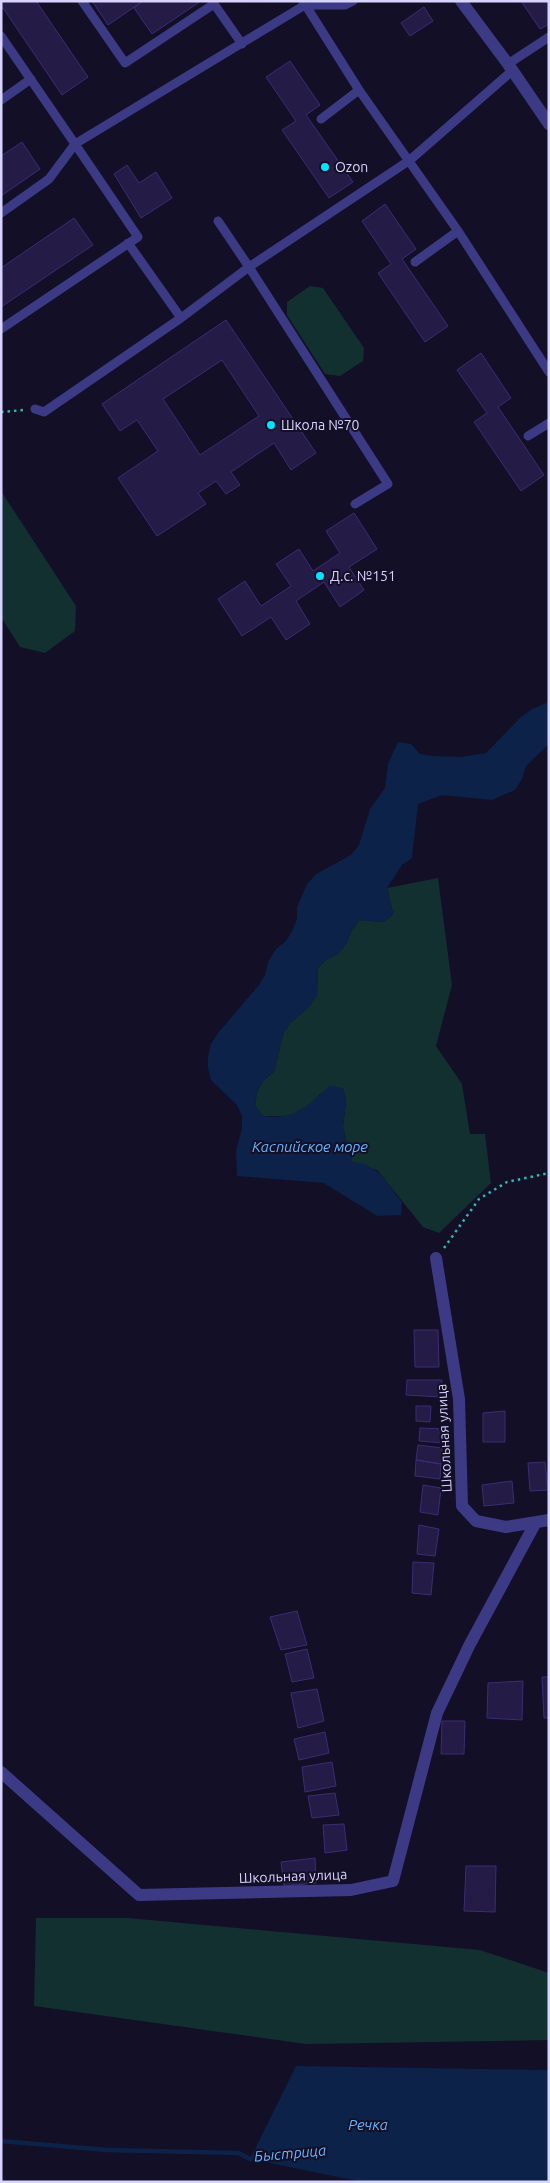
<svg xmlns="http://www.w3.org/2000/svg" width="550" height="2183" font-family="Ubuntu,sans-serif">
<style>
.green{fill:#12302f}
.water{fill:#0c2248}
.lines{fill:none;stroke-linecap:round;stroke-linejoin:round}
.stream{stroke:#0c2248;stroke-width:4.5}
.building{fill:#241b47;stroke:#3b2d73;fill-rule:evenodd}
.path{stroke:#2fb8b0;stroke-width:2.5;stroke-dasharray:2.5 4;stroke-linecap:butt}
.service{stroke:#3d3a85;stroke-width:9}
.minor{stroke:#3d3a85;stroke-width:12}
.tertiary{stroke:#3d3a85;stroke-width:12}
.poi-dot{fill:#00e5ff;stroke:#130f26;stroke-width:2}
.labels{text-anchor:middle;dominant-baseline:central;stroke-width:4;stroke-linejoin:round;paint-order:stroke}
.poi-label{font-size:14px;fill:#d9d4ff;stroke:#130f26;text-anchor:start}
.street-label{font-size:14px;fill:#d9d4ff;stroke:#130f26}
.water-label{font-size:15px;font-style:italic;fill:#62b6ff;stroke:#130f26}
</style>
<rect width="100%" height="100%" fill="#130f26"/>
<path class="green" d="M 310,286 L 323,288 L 364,348 L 363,361 L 340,376 L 325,374 L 287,315 L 287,302 Z
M 1,491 L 76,606 L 75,631 L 45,653 L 20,647 L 1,617 Z
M 438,878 L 452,985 L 436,1046 L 462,1084 L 470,1134 L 485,1134 L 491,1183 L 439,1233 L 423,1227 L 377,1170 L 352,1162 L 352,1148 L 346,1140 L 343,1127 L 346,1101 L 343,1088 L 320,1094 L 312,1103 L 290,1116 L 263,1116 L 255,1106 L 257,1092 L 263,1081 L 274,1072 L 283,1034 L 290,1023 L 309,1007 L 317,995 L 318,968 L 327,959 L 338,954 L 346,944 L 351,932 L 359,920 L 384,922 L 393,914 L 387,888 Z
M 36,1918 L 128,1918 L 480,1950 L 549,1973 L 549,2040 L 306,2044 L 34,2006 Z"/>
<path class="water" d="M 549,702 L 549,744 L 526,766 L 522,779 L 515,790 L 503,795 L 492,800 L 442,795 L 418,804 L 412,858 L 402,865 L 387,888 L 393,914 L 384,922 L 359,920 L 351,932 L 346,944 L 338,954 L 327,959 L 318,968 L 317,995 L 309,1007 L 290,1023 L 283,1034 L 274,1072 L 263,1081 L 257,1092 L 255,1106 L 263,1116 C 297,1120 306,1106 330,1086 L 343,1088 L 346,1101 L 343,1127 L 346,1140 L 352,1148 L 352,1162 C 381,1165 385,1182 402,1202 L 401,1215 L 377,1216 L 324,1183 L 237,1176 L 236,1151 L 242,1128 L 242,1116 L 237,1105 L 211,1080 L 208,1068 L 208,1056 L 211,1044 L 218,1033 L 259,985 L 265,975 L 268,962 L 276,949 L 286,941 L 292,931 L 297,919 L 297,907 L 307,884 L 316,874 L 351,855 L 359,845 L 370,809 L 385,788 L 388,764 L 398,742 L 411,744 L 420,754 L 433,756 L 460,757 L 486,753 L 521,717 L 532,709 Z
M 296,2066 L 549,2070 L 549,2182 L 362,2182 L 250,2159 Z"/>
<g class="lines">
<path class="stream" d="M 1,2141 L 107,2150 L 239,2153 L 250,2159 L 253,2158"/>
</g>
<path class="building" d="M 1,1 L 36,1 L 88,77 L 62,95 L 1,5 Z
M 92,1 L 143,1 L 108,25 Z
M 143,1 L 201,1 L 152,34 L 134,8 Z
M 521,1 L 549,1 L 549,24 L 540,29 Z
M 424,7 L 433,21 L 410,36 L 401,23 Z
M 290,61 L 320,105 L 306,115 L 353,182 L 329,198 L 282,130 L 296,121 L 266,77 Z
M 22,142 L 40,169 L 1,196 L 1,156 Z
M 127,165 L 139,183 L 156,172 L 172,198 L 141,218 L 114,174 Z
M 385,204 L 416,249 L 402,259 L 448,326 L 425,342 L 378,273 L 391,264 L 362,221 Z
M 74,218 L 93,245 L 1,307 L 1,268 Z
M 226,320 L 316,453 L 291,470 L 274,443 L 231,472 L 240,485 L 226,494 L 216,481 L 198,493 L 206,504 L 157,536 L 118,478 L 158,451 L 137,420 L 120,431 L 102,404 ZM 222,360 L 259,416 L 200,455 L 163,399 Z
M 481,353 L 511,398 L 498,407 L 544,475 L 521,491 L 474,422 L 487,413 L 457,370 Z
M 354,513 L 377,549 L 349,567 L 364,590 L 340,607 L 324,582 L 296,601 L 310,624 L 286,640 L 271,617 L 242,636 L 218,599 L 245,581 L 261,606 L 291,586 L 276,564 L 299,549 L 313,571 L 340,553 L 326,531 Z
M 414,1330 L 438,1330 L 439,1367 L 415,1367 Z
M 407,1380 L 442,1380 L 441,1397 L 406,1395 Z
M 416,1406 L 431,1406 L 430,1422 L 416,1421 Z
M 505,1411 L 505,1442 L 483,1442 L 483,1413 Z
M 420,1428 L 444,1429 L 444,1443 L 419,1441 Z
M 418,1445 L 442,1448 L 441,1464 L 416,1460 Z
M 416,1460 L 441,1464 L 440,1479 L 415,1476 Z
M 545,1462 L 548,1490 L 530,1491 L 528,1463 Z
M 512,1481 L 514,1503 L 484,1506 L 482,1485 Z
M 423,1485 L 441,1488 L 438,1515 L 420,1512 Z
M 419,1525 L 439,1529 L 435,1556 L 417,1554 Z
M 413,1562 L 434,1563 L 431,1595 L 412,1593 Z
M 297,1611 L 307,1645 L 281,1650 L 270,1617 Z
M 307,1649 L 314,1678 L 292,1682 L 285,1654 Z
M 542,1677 L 549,1677 L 549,1718 L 544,1718 Z
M 523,1681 L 522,1720 L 487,1718 L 488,1683 Z
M 317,1689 L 324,1721 L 298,1728 L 291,1693 Z
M 442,1721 L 465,1721 L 464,1754 L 441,1754 Z
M 325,1732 L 329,1753 L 299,1760 L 294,1739 Z
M 332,1762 L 336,1786 L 305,1792 L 302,1767 Z
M 335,1793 L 339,1815 L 312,1818 L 308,1796 Z
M 344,1824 L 347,1850 L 325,1853 L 323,1825 Z
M 315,1858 L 316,1883 L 284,1886 L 281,1862 Z
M 466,1866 L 496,1866 L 495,1912 L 464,1911 Z"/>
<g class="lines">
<path class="path" d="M 1,412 L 24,410
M 444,1248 L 479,1199 L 507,1182 L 549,1173"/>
<path class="service" d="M 82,1 L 125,63 L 214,4
M 212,1 L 242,44
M 303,1 L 359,90 L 458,231 L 549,372
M 1,36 L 75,144 L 305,5 L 345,5 L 353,1
M 508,64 L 549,37
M 1,100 L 31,79
M 321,119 L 359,90
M 1,213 L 49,179 L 75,144 L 138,237 L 1,329
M 218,221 L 249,267 L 410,160 L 512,71
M 415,262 L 458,231
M 181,318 L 249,267 L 388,484 L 355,504
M 35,409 L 44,412 L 181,318 L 128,243
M 528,436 L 549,423"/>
<path class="minor" d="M 436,1258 L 459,1399 L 462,1506 L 476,1521 L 506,1527 L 549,1520
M 1,1772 L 139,1895 L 351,1890 L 393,1881 L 437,1713 L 470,1644 L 536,1522"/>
<path class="tertiary" d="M 461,1 L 508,64 L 549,124"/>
</g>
<g class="poi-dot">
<circle cx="325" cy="167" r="5"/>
<circle cx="271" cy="425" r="5"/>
<circle cx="320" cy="576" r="5"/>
</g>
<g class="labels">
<g class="poi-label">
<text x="335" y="167">Ozon</text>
<text x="281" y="425">Школа №70</text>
<text x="330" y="576">Д.с. №151</text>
</g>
<g class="street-label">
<text transform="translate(444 1438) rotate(-93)">Школьная улица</text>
<text transform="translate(293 1876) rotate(-2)">Школьная улица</text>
</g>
<g class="water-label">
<text x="310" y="1146">Каспийское море</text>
<text x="368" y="2124">Речка</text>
<text transform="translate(290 2153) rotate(-5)">Быстрица</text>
</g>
</g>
<rect width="550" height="2183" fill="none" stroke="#d9d4ff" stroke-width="5"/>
</svg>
